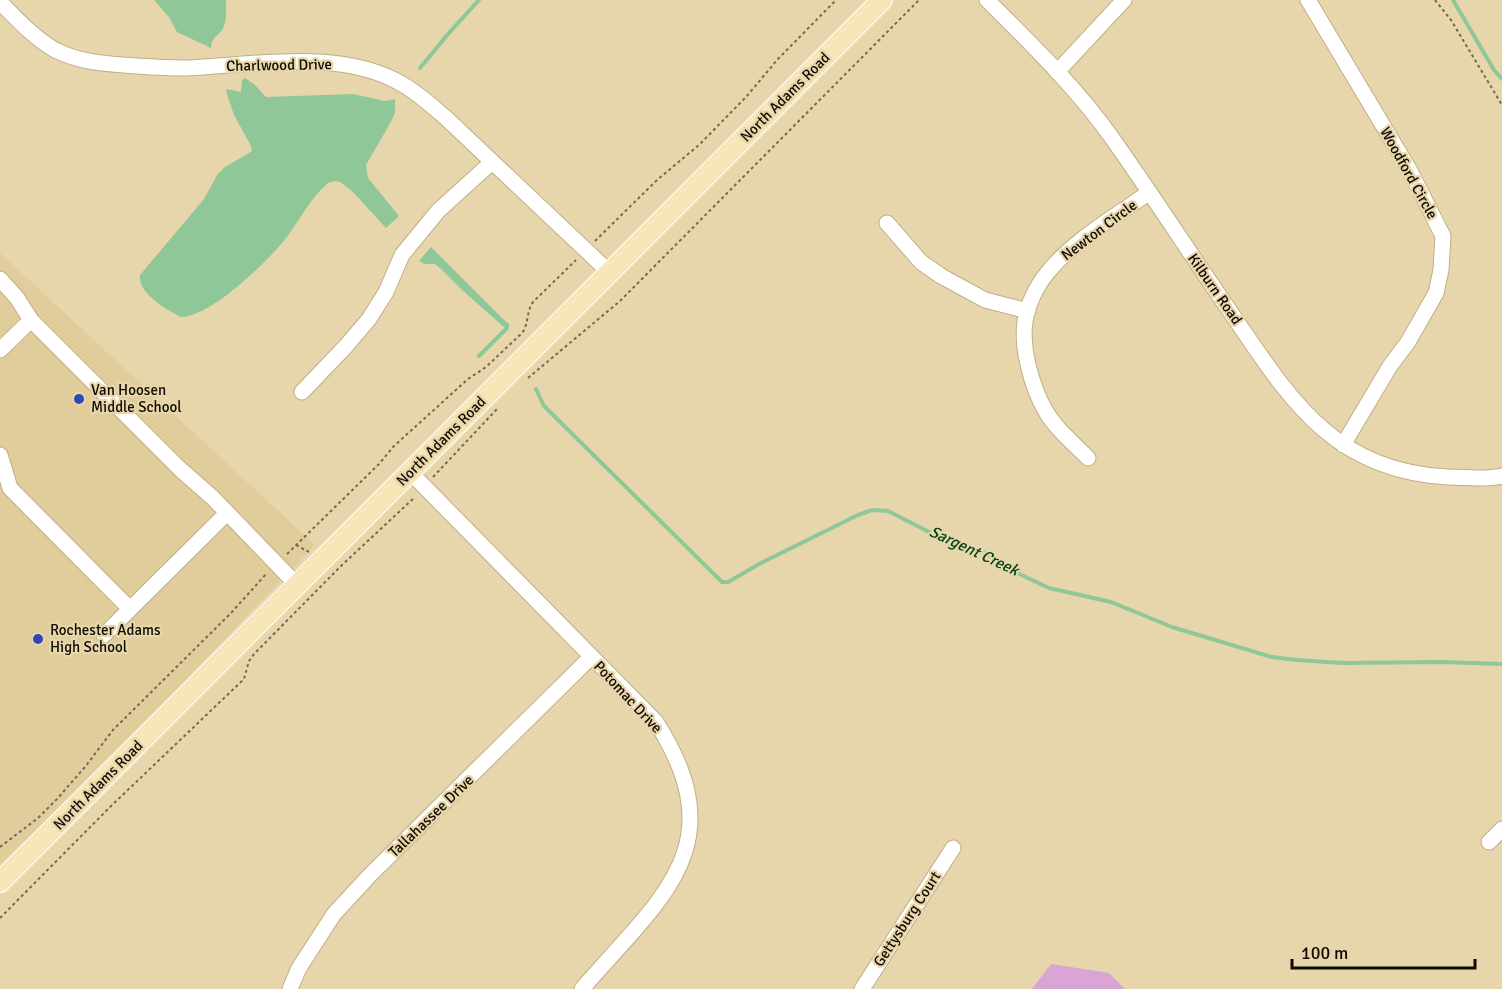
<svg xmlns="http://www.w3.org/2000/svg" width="1502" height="989" font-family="Signika,sans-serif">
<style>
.built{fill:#e1cd9b}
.green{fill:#d8a5d4}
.water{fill:#8fc798}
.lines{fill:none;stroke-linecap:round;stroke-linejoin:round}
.stream{stroke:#8fc798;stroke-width:4}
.minor-casing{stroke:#bfaf85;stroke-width:17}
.major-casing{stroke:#fff;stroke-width:22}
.path{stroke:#746950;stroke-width:2;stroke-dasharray:3 3;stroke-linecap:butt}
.minor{stroke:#fff;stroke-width:15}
.major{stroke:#f7e6b8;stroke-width:20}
.poi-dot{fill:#3047b8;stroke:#e7d6ab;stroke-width:2}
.labels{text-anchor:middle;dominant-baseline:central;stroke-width:4.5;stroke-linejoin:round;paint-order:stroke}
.street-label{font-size:15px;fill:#100a00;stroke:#e7d6ab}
.poi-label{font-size:15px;fill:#100a00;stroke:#e7d6ab;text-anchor:start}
.water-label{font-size:16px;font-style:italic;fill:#004218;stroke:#e7d6ab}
</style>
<rect width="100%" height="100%" fill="#e7d6ab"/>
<path class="built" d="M 0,253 L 315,545 L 151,716 L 0,865 Z"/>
<path class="green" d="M 1051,964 L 1109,973 L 1125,989 L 1032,989 Z"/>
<path class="water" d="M 154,0 L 226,0 C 226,8 227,19 224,26 C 220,37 212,34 211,48 L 177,32 L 169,17 Z
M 245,78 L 254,84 L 266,97 L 353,94 L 385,101 L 395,99 L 395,112 L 392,120 L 366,165 L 368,178 L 399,216 L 386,228 L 353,192 L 340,182 L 334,181 L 328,183 C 310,198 300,220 286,238 C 268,261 211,317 181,317 C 167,310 137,293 140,275 L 204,199 L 217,175 L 225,167 L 252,151 L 251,146 L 234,115 L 226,91 L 227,89 L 241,92 L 242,80 Z
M 431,247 L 503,319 L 509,324 L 509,329 L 506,329 L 461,289 L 440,268 L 435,264 L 424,264 L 419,261 Z"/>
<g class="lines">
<path class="stream" d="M 1453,0 L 1494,70 L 1502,79
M 420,68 L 448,34 L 479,0
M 479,356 L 506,329
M 536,389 L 544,406 L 722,582 L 728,582 L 761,563 L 858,515 L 872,510 L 888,511 L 929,532 L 983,552 L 1011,570 L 1049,588 L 1111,602 L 1172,627 L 1272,657 L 1296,660 L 1343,663 L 1442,662 L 1502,664"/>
<g class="minor-casing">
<path id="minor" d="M 987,0 C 1031,44 1076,87 1112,138 C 1151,193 1187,249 1225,304 C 1286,392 1328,471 1448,477 C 1465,477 1484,480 1502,476
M 1308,0 L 1409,169 L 1443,236 L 1441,270 L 1436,293 L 1408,342 L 1390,366 L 1343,445
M 0,2 C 17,19 34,38 55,50 C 81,63 108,64 136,66 C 152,67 169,68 186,68 C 254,65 341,48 402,84 C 418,93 432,106 446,118 L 609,272
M 1057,72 L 1124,0
M 887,223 L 921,262 L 941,276 L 985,300 L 1028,311
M 0,279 L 17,298 L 31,320 L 180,469 L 213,498 L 297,585
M 0,350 L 31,320
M 302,392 L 346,346 L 369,319 L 386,292 L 402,255 L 438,211 L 492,162
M 0,455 L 10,488 L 130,609
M 1088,458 C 1073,443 1055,428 1045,410 C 1032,387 1021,348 1025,322 C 1027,305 1037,285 1048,272 C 1074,240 1115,217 1148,193
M 410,472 L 656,722 C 736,847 660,898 582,989
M 104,635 L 227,513
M 1489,842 L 1502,829
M 290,989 L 299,968 L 334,914 L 370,875 L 591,657
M 862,989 L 953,848"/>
</g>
<g class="major-casing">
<path id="major" d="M 0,882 L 882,0"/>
</g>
<path class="path" d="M 1435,0 L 1451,20 L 1502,105
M 595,241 L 657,180 L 699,145 L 746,97 L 778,59 L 836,0
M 528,378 L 620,301 L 919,0
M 433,477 L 497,409
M 296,545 L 309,552
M 287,554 L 379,464 L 394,446 L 468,379 L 486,367 L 522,333 C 529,324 526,312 533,302 L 576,260
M 0,847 L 38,818 L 57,799 L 85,767 L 113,730 L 231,613 L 267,573
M 0,918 L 110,807 L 244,679 L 249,661 L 254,654 L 342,565 L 415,497"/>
<use href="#minor" class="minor"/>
<use href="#major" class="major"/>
</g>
<g class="poi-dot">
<circle cx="79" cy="399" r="6"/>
<circle cx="38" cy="639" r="6"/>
</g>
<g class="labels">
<g class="street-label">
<text transform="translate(279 65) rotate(-1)">Charlwood Drive</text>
<text transform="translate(785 97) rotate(-45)">North Adams Road</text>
<text transform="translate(1409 173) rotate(61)">Woodford Circle</text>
<text transform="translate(1099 230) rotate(-37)">Newton Circle</text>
<text transform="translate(1215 289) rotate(55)">Kilburn Road</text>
<text transform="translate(441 441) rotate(-45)">North Adams Road</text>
<text transform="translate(628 697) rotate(47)">Potomac Drive</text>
<text transform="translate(98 785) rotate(-45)">North Adams Road</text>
<text transform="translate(431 816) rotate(-44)">Tallahassee Drive</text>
<text transform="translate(907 919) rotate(-57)">Gettysburg Court</text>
</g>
<g class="poi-label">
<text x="91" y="390">Van Hoosen<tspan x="91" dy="17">Middle School</tspan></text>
<text x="50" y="630">Rochester Adams<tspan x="50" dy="17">High School</tspan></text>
</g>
<g class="water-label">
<text transform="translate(974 551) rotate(25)">Sargent Creek</text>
</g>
</g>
<path d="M1292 959v9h183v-9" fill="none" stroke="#100a00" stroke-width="3"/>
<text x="1301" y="959" font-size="18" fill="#100a00" stroke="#e7d6ab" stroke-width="4.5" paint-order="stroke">100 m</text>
</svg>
